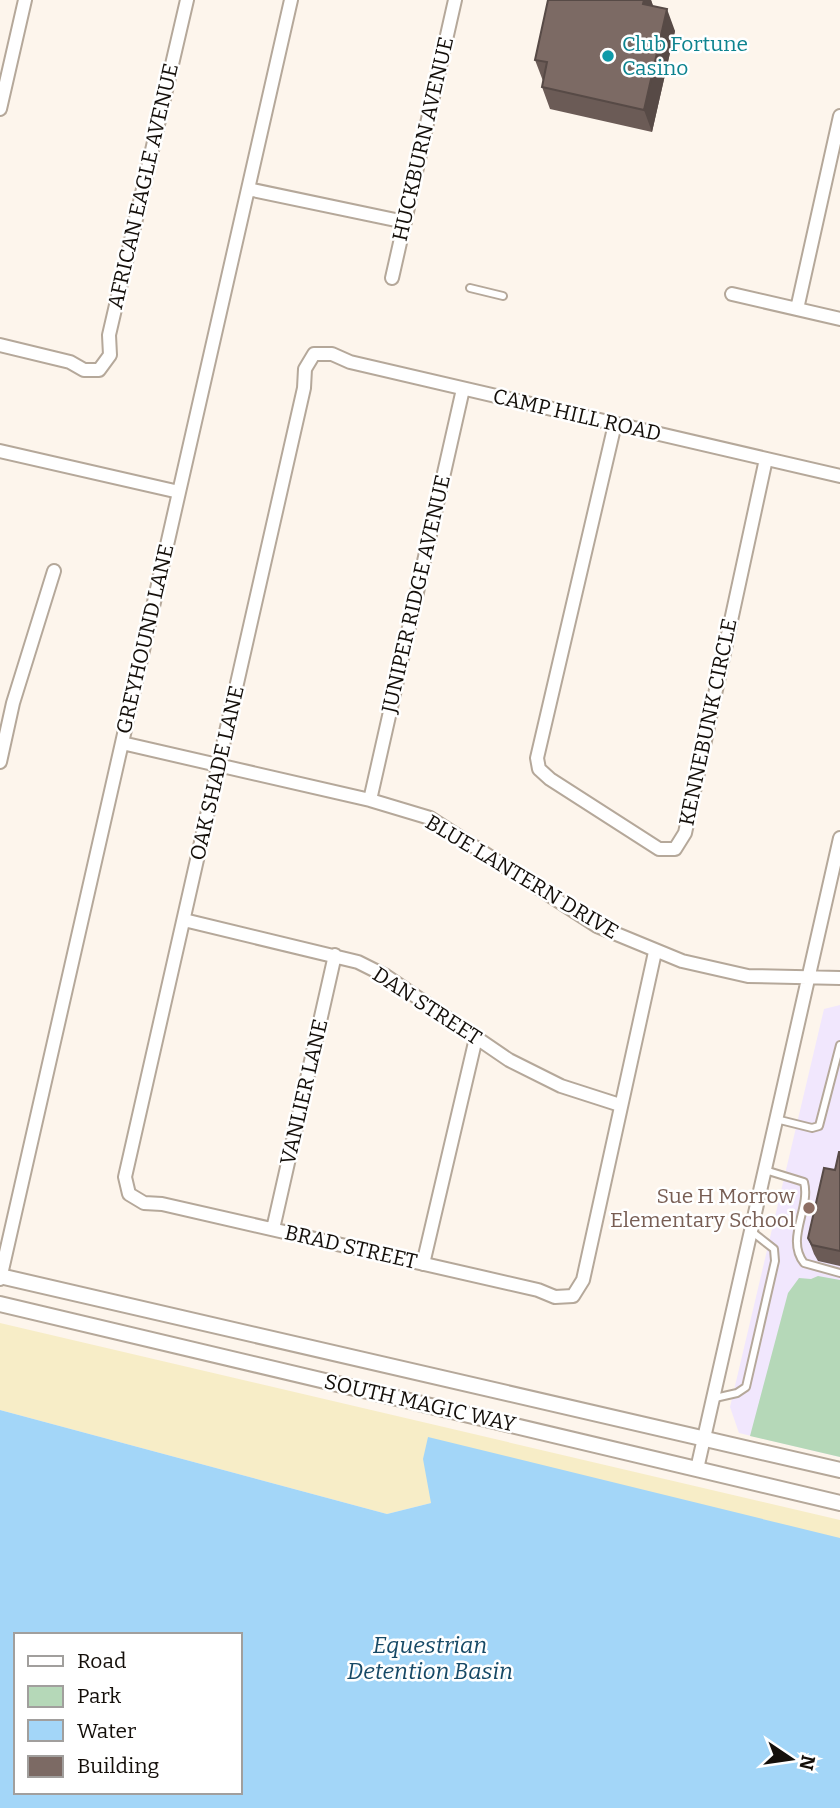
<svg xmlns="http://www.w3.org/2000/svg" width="840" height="1808" font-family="Bitter,serif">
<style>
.education{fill:#f1e7fd}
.green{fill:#b5d8b8}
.sand{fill:#f7edc7}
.water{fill:#a3d6f8;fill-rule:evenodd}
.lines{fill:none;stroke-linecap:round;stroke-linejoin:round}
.service-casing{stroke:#b5a89a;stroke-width:10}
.minor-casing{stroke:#b5a89a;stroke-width:16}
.tertiary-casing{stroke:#b5a89a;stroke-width:18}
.service{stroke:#fff;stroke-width:6}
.minor{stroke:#fff;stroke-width:12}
.tertiary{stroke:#fff;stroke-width:14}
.wall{fill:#6b5b56}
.shaded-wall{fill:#574a46}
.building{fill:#7c6a64;stroke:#574a46;stroke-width:2}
.culture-dot{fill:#0f9aa8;stroke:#fff;stroke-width:2.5}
.education-dot{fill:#8d6e63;stroke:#fff;stroke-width:2.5}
.labels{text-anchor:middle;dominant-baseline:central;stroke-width:5;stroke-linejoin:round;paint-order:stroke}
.culture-label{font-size:21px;fill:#0d838f;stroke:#fff;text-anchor:start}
.street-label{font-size:21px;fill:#140f0a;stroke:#fff}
.education-label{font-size:21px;fill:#785e54;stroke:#fff;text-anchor:end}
.water-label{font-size:23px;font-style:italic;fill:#164966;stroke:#fff}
</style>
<rect width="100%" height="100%" fill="#fdf5ec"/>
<path class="education" d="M 840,1005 L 840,1457 L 739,1433 L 730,1407 L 824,1009 Z"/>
<path class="green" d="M 818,1276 L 840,1280 L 840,1457 L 750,1436 L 788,1293 L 799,1278 L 811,1279 Z"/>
<path class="sand" d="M 0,1323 L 840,1520 L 840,1608 L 431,1503 L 387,1514 L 0,1410 Z"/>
<path class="water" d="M 0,1410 L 387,1514 L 431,1503 L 423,1459 L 428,1437 L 840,1538 L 840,1808 L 0,1808 ZM 16,1635 L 240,1635 L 240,1792 L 16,1792 Z"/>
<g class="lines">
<g class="service-casing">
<path id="service" d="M 470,288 L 503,296
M 776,1119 L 812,1128 L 819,1126 L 840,1045
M 765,1170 L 804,1182 C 811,1208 785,1239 804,1263 L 840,1273
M 715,1398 L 737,1393 L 746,1387 L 775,1261 L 774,1249 L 751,1231"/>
</g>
<g class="minor-casing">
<path id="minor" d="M 0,109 L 25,0
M 248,189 L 405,222
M 392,278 L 455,0
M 732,294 L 840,319
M 797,309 L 840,116
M 0,345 L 70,362 L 84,370 L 99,370 L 110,355 L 109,335 L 187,0
M 615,424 L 537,758 L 539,769 L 550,779 L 659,849 L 675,849 L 685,833 L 766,459
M 0,451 L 179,492
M 122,743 L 370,800 L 430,818 L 597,926 L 682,961 L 748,976 L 840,978
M 0,762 L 13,703 L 54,571
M 370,800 L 463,389
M 184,920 L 358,962 L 386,976 L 509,1060 L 561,1086 L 620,1105
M 655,952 L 583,1280 L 573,1296 L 555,1297 L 538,1290 L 162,1204 L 144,1203 L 129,1194 L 125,1177 L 304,388 L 305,369 L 314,354 L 332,354 L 350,362 L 840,476
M 273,1229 L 335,955
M 423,1264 L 476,1038
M 0,1279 L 291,0
M 697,1469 L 840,838"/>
</g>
<g class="tertiary-casing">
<path id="tertiary" d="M 0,1276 L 840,1470
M 0,1304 L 840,1503"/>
</g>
<use href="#service" class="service"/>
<use href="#minor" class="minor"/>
<use href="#tertiary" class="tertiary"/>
</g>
<path class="wall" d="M 548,0 L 651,0 L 653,6 L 675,31 L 652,132 L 550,109 L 542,87 L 543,81 L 535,60 Z
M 840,1152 L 840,1266 L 818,1261 L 814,1254 L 808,1238 L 835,1170 Z"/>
<path class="shaded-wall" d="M 644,0 L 651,0 L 655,11 L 643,4 Z
M 667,9 L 675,31 L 652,132 L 644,110 Z"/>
<path class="building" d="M 548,0 L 644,0 L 643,4 L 667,9 L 644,110 L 542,87 L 547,62 L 535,60 Z
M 839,1152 L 840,1152 L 840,1251 L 812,1245 L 808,1238 L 824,1168 L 835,1170 Z"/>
<circle class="culture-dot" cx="608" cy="56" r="7"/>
<circle class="education-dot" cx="809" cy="1208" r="7"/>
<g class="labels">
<g class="culture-label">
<text x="622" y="44">Club Fortune<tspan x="622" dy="24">Casino</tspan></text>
</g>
<g class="street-label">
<text transform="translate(423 139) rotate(-77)">HUCKBURN AVENUE</text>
<text transform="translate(143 186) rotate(-77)">AFRICAN EAGLE AVENUE</text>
<text transform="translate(577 415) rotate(13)">CAMP HILL ROAD</text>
<text transform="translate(416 594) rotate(-77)">JUNIPER RIDGE AVENUE</text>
<text transform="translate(145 639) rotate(-77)">GREYHOUND LANE</text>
<text transform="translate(708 722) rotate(-78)">KENNEBUNK CIRCLE</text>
<text transform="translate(217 773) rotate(-77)">OAK SHADE LANE</text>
<text transform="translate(522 877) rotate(31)">BLUE LANTERN DRIVE</text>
<text transform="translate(427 1006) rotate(33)">DAN STREET</text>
<text transform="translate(304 1092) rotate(-77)">VANLIER LANE</text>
<text transform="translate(351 1247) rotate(13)">BRAD STREET</text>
<text transform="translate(420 1403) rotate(13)">SOUTH MAGIC WAY</text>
</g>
<g class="education-label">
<text x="795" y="1196">Sue H Morrow<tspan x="795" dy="24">Elementary School</tspan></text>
</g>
<g class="water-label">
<text x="430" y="1645">Equestrian<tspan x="430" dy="26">Detention Basin</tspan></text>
</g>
</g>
<rect x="14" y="1633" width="228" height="161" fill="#ffffff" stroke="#a19f9d" stroke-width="2"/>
<rect x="28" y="1656" width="35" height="10" fill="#ffffff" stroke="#a19f9d" stroke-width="2"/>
<text x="77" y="1668" font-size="21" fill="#140f0a">Road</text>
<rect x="28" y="1686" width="35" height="21" fill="#b5d8b8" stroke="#a19f9d" stroke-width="2"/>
<text x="77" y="1703" font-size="21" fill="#140f0a">Park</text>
<rect x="28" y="1720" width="35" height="21" fill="#a3d6f8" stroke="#a19f9d" stroke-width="2"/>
<text x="77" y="1738" font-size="21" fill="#140f0a">Water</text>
<rect x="28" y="1756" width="35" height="21" fill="#7c6a64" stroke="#a19f9d" stroke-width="2"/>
<text x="77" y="1773" font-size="21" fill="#140f0a">Building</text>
<g transform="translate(791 1759) rotate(103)" stroke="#ffffff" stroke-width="5" paint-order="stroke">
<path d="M0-5L12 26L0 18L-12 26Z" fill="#140f0a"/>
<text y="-10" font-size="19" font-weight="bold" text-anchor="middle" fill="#140f0a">N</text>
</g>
</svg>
